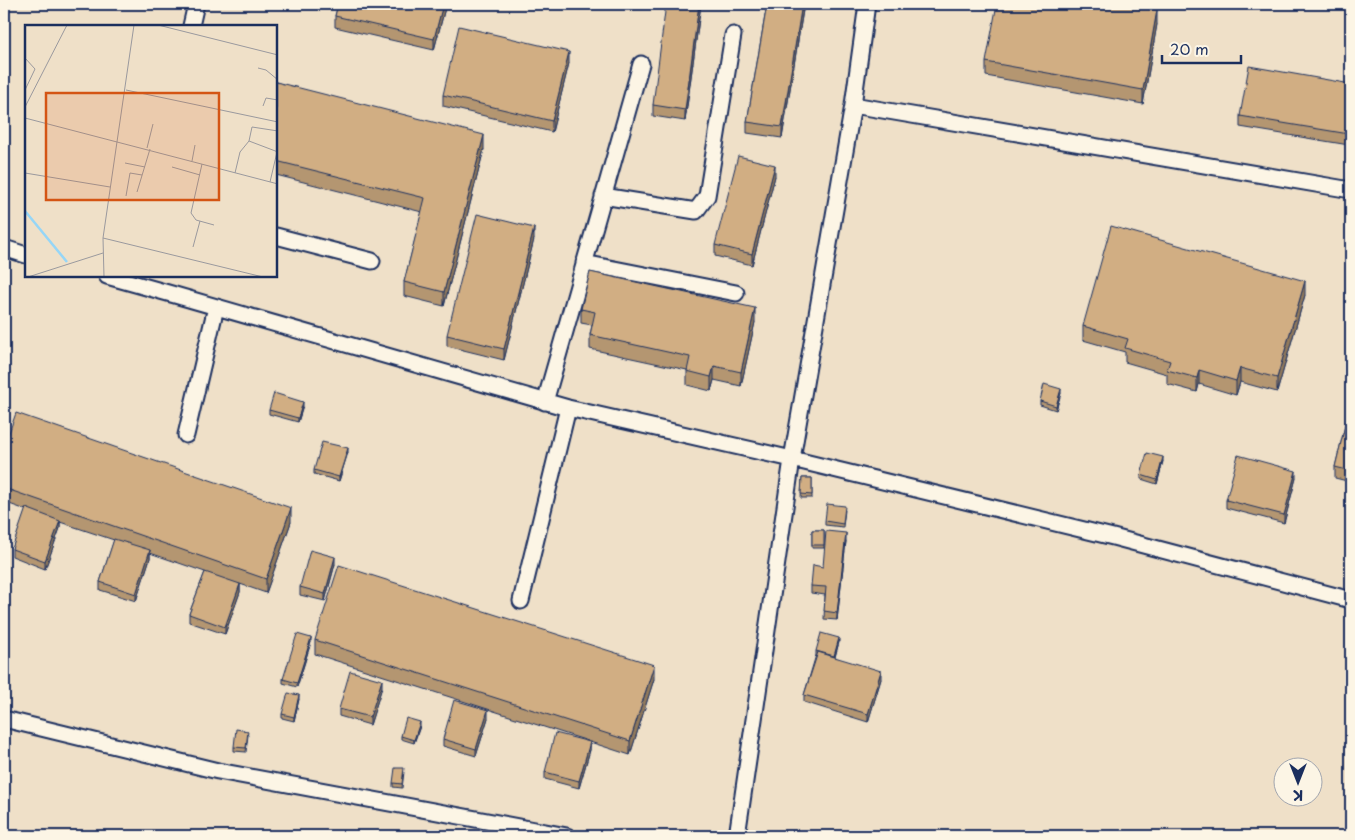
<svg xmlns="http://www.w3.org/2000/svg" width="1355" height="840" font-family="'Playpen Sans',sans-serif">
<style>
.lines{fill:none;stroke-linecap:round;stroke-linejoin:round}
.lane-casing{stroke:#1b2f5e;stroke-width:19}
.lane{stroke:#fcf5e5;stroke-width:15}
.wall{fill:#b49671;stroke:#1b2f5e}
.shaded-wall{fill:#927a5c;stroke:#1b2f5e}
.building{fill:#d1ae83;stroke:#1b2f5e}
.inset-river{fill:none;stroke:#96d6f7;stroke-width:2.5}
.inset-road{fill:none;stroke:#9a999e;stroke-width:1}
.view{fill:#d45514;fill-opacity:0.15;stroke:#d45514;stroke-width:2.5}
.inset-edge{fill:none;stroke:#1b2f5e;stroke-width:2.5}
</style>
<rect width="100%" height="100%" fill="#efe0c8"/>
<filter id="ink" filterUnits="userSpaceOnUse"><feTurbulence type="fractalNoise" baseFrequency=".02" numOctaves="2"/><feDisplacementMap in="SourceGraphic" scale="10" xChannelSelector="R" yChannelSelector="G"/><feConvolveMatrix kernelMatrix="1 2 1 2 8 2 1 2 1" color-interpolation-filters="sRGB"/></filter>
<g filter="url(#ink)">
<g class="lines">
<g class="lane-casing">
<path id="lane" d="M 191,26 L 196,4
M 853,105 L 1351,190
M 603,196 L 696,211 L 707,196 L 733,35
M 276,236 L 372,261
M 4,248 L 26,255
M 584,263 L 736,293
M 107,276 L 175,295 L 568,408 L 792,459 L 1113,537 L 1351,600
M 545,402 L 641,64
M 186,435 L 216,307
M 521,601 L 568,408
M 4,719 L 218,771 L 567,836
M 737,836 L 792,459 L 853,105 L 867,4"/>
</g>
<use href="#lane" class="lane"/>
</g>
<path class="wall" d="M 338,4 L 446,4 L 434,50 L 335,27 L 335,16 Z
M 701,4 L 685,121 L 653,116 L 653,105 Z
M 767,4 L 804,4 L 782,138 L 747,133 L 747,122 Z
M 1292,4 L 1324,4 L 1324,8 Z
M 1157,24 L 1143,104 L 986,76 L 986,62 Z
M 569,63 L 552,132 L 443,106 L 443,95 Z
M 276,82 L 484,149 L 444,306 L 404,296 L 404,282 L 422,212 L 276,175 Z
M 1351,84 L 1349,145 L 1240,127 L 1240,116 Z
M 775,176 L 752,265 L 715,256 L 715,245 Z
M 534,239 L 504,360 L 447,346 L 447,335 Z
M 1305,295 L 1277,392 L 1240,382 L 1236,395 L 1199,384 L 1197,392 L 1167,384 L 1167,374 L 1125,362 L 1125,352 L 1083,340 L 1083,326 Z
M 581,309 L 755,322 L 741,386 L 714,380 L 711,391 L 687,385 L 687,370 L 590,349 L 590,335 L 592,325 L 581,323 Z
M 1061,393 L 1056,410 L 1040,405 L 1040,401 Z
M 1351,401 L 1351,482 L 1335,478 L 1335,467 Z
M 303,406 L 298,422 L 269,414 L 269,410 Z
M 4,447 L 291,522 L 266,593 L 240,584 L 240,592 L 225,634 L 189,622 L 189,614 L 205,572 L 150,553 L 150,558 L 136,601 L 100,590 L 100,582 L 114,540 L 60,522 L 60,528 L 45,569 L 12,556 L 12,549 L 26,510 L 4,502 Z
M 348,452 L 339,481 L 314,474 L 314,470 Z
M 1163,461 L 1157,484 L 1141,479 L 1141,475 Z
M 802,478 L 812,478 L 812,498 L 801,498 Z
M 1296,478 L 1284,523 L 1226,508 L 1226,500 Z
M 845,510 L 843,527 L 825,525 L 825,521 Z
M 812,530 L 824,530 L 824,548 L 812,548 Z
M 846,541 L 837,620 L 824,619 L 825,595 L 811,593 L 811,586 L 823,567 Z
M 335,564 L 325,601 L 300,595 L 300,587 Z
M 315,640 L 654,679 L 630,755 L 590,742 L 590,750 L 579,788 L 545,779 L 545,772 L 588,741 L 315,654 Z
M 311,642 L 297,687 L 283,683 L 283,679 Z
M 839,642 L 835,657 L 881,679 L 868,722 L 804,702 L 804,695 L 816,655 L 816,651 Z
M 382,687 L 370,725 L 339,716 L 339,709 Z
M 299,699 L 294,721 L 282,718 L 282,714 Z
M 488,718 L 476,756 L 443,746 L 443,739 Z
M 420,726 L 414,743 L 401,739 L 401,736 Z
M 248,735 L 246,752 L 234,751 L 234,747 Z
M 404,772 L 402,788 L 393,787 L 393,783 Z"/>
<path class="shaded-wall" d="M 443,4 L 446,4 L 434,50 L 434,39 Z
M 699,4 L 701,4 L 685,121 L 685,110 Z
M 802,4 L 804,4 L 782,138 L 782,127 Z
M 1157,10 L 1157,24 L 1143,104 L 1143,90 Z
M 569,52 L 569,63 L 552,132 L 552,121 Z
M 1351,121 L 1351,132 L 1349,145 L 1349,134 Z
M 484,135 L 484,149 L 444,306 L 444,292 Z
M 775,165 L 775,176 L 752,265 L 752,254 Z
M 534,228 L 534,239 L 504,360 L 504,349 Z
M 1305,281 L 1305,295 L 1277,392 L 1277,378 Z
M 755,308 L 755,322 L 741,386 L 741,372 Z
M 714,366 L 714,380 L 711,391 L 711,377 Z
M 1240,368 L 1240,382 L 1236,395 L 1236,381 Z
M 1199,370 L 1199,384 L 1197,392 L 1197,378 Z
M 1061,389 L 1061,393 L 1056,410 L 1056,406 Z
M 303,402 L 303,406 L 298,422 L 298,418 Z
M 348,448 L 348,452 L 339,481 L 339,477 Z
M 1163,457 L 1163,461 L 1157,484 L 1157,480 Z
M 1296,471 L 1296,478 L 1284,523 L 1284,515 Z
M 291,508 L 291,522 L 266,593 L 266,579 Z
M 60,521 L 60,528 L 45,569 L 45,561 Z
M 846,533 L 846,541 L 837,620 L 837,613 Z
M 150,550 L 150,558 L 136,601 L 136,594 Z
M 335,557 L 335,564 L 325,601 L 325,594 Z
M 240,584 L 240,592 L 225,634 L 225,627 Z
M 311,638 L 311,642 L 297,687 L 297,683 Z
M 839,638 L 839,642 L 834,660 L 834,656 Z
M 654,665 L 654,679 L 630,755 L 630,741 Z
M 881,671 L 881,679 L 868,722 L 868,714 Z
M 382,680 L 382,687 L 370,725 L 370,717 Z
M 299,695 L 299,699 L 294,721 L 294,717 Z
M 488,710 L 488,718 L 476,756 L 476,749 Z
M 420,722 L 420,726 L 414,743 L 414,740 Z
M 590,742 L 590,750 L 579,788 L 579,781 Z"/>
<path class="building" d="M 338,4 L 443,4 L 434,39 L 335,16 Z
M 666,4 L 699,4 L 685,110 L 653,105 Z
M 767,4 L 802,4 L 782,127 L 747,122 Z
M 997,4 L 1123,4 L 1157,10 L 1143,90 L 986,62 Z
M 459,26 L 569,52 L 552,121 L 443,95 Z
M 1249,66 L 1351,84 L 1351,121 L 1349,134 L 1240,116 Z
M 276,82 L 484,135 L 444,292 L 404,282 L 425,198 L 276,161 Z
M 738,156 L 775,165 L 752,254 L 715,245 Z
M 477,214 L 534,228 L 504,349 L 447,335 Z
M 1111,226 L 1305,281 L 1277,378 L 1240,368 L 1236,381 L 1199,370 L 1197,378 L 1167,370 L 1170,361 L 1125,348 L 1128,339 L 1083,326 Z
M 590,272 L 755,308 L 741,372 L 714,366 L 711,377 L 687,371 L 690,357 L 590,335 L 595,312 L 581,309 Z
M 1044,384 L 1061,389 L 1056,406 L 1040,401 Z
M 274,393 L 303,402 L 298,418 L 269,410 Z
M 1351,401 L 1351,471 L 1335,467 Z
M 16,413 L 291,508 L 266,579 L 4,488 L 4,447 Z
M 322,442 L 348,448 L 339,477 L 314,470 Z
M 1147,453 L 1163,457 L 1157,480 L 1141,475 Z
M 1238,455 L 1296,471 L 1284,515 L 1226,500 Z
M 802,478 L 812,478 L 812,495 L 801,494 Z
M 827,504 L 845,506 L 843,524 L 825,521 Z
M 26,508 L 60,521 L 45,561 L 12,549 Z
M 812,530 L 824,530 L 824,545 L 812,545 Z
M 826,531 L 846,533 L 837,613 L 824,611 L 826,587 L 811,586 L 813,565 L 823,567 Z
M 114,539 L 150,550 L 136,594 L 100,582 Z
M 310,550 L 335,557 L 325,594 L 300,587 Z
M 339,565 L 654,665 L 630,741 L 315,640 Z
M 205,572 L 240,584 L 225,627 L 189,614 Z
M 821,633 L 839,638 L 834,656 L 816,651 Z
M 297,634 L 311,638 L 297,683 L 283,679 Z
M 818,652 L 881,671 L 868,714 L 804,695 Z
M 350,671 L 382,680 L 370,717 L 339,709 Z
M 288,693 L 299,695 L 294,717 L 282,714 Z
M 454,700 L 488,710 L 476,749 L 443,739 Z
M 406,718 L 420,722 L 414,740 L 401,736 Z
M 236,729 L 248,731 L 246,748 L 234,747 Z
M 555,733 L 590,742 L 579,781 L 545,772 Z
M 395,768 L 404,768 L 402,784 L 393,783 Z"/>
</g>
<g transform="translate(25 25)">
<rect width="252" height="252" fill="#efe0c8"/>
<path class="inset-river" d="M 0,186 L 42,237"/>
<path class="inset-road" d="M 133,0 L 253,30M 0,33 L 10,44 L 0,65M 233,43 L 241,45 L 253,55M 101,65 L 253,97M 238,81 L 241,73 L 253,75M 0,82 L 42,0M 0,93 L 253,159M 253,106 L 227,102 L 224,116 L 253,127M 122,123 L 128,99M 167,136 L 170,120M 100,138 L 120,142M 177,139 L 166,188 L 171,195 L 189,200M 147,142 L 175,150M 0,148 L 85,162M 210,148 L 215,127 L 224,116M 245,157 L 252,127M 112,167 L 125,124M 101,171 L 105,148 L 117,150M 78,213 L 238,252M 168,222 L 175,196M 3,252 L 78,228M 79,252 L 78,213 L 109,0"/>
<path class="view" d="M 21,68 L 194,68 L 194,175 L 21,175 Z"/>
<rect width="252" height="252" class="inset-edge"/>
</g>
<rect width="1355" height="840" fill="none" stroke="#fcf5e5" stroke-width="20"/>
<rect x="10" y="10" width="1335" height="820" fill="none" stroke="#1b2f5e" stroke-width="2" filter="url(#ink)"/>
<g transform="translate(1298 782) rotate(180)"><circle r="24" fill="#fcf5e5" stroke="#a2a6af"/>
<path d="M0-4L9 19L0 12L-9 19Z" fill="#1b2f5e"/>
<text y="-8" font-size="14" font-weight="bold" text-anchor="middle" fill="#1b2f5e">K</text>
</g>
<path d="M1162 55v8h79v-8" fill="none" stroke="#1b2f5e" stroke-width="2.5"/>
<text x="1170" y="55" font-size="15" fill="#1b2f5e" stroke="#fcf5e5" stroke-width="4" paint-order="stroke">20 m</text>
</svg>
